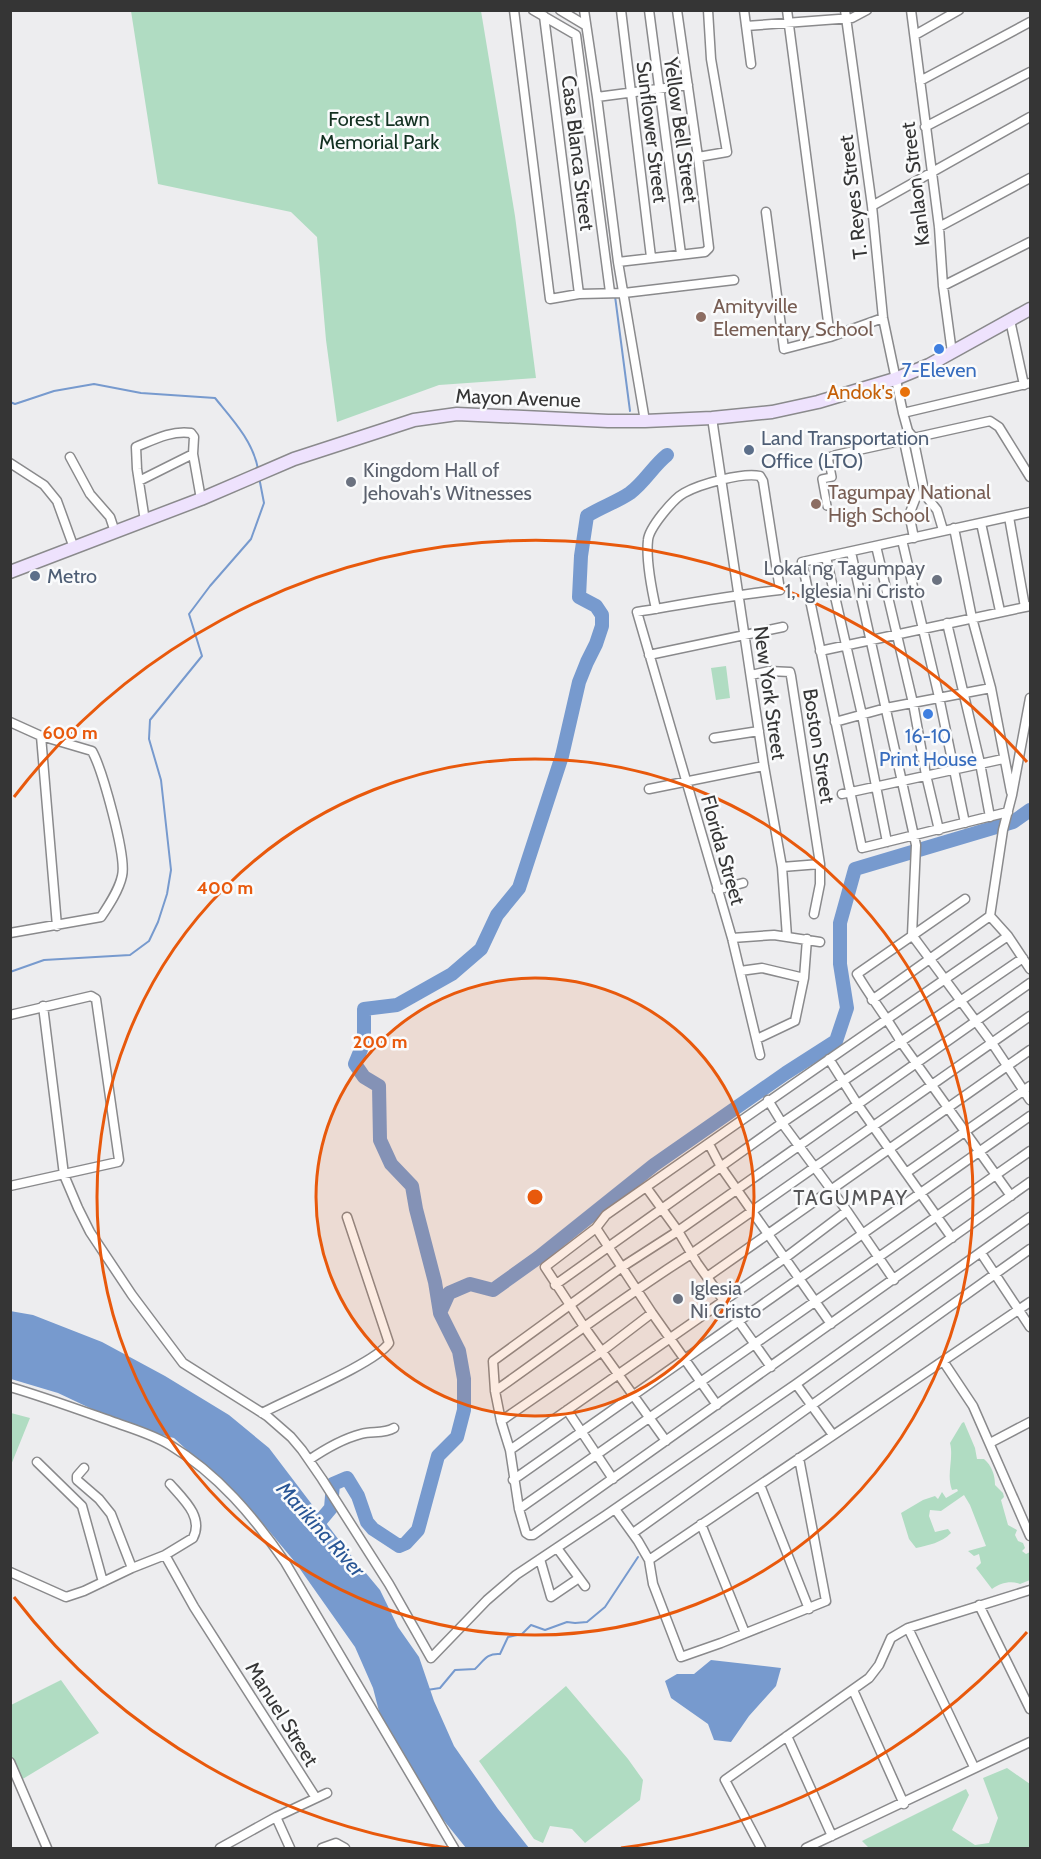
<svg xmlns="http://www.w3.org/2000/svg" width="1041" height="1859" font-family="Cabin,sans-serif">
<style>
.green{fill:#b0dcc2}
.water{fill:#779ace}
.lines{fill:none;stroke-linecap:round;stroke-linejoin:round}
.stream{stroke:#779ace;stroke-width:2}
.river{stroke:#779ace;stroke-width:14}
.pedestrian-casing{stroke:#8a8a8c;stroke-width:10}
.minor-casing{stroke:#8a8a8c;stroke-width:11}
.secondary-casing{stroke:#8a8a8c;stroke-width:15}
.pedestrian{stroke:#fff;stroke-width:7}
.minor{stroke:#fff;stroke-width:8}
.secondary{stroke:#eee2fd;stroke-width:12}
.ring{fill:none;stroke:#e8590c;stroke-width:3}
.education-dot{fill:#8d6e63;stroke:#fafbfc;stroke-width:2}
.shop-dot{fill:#3f7fe0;stroke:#fafbfc;stroke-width:2}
.food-dot{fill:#e8710a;stroke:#fafbfc;stroke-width:2}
.service-dot{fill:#5c6f8a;stroke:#fafbfc;stroke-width:2}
.worship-dot{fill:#6b7280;stroke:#fafbfc;stroke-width:2}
.labels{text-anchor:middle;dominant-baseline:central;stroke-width:5;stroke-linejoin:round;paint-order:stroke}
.park-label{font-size:20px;fill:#123021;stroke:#fafbfc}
.street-label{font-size:20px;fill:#353535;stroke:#fafbfc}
.education-label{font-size:20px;fill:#785e54;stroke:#fafbfc;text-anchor:start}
.shop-label{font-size:20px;fill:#366cbe;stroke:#fafbfc}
.food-label{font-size:20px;fill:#c56008;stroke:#fafbfc;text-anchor:end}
.service-label{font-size:20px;fill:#4e5e75;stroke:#fafbfc;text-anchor:start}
.worship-label{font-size:20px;fill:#5b616d;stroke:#fafbfc;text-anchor:start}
.neighbourhood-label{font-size:21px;letter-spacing:1.5px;fill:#565658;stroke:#fafbfc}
.water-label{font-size:21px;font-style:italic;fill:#285595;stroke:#fafbfc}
.centre{fill:#e8590c;stroke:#fafbfc;stroke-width:3}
.ring-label{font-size:18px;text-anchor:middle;font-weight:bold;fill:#e8590c;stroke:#fafbfc;stroke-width:5;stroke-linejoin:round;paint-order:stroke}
</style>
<rect width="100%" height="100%" fill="#ededef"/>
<path class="green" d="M 131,11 L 481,11 L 515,216 L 536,378 L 439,385 L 337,422 L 326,340 L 317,237 L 291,212 L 158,184 Z
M 726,666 L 730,698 L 716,700 L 711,668 Z
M 11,1413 L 30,1418 L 11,1465 L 10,1413 Z
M 964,1422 L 975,1448 L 977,1459 L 984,1459 C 992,1466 995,1475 995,1485 L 1003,1493 L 1004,1497 L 1001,1500 L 1008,1525 L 1017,1530 L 1015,1535 L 1018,1541 L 1023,1543 L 1025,1548 L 1022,1551 L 1026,1554 L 1030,1552 L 1030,1580 L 1020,1584 C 1011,1580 1000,1583 992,1589 L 976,1568 L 981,1563 L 979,1554 L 974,1556 L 968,1551 L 986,1546 L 970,1505 L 964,1495 L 941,1511 L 930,1510 L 929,1516 L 935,1532 L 948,1529 L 951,1533 C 941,1543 929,1545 916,1548 L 909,1539 L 901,1513 L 923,1500 L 935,1496 L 938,1499 L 942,1492 L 946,1498 L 958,1491 L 957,1489 L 952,1490 C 946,1474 954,1459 950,1443 L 962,1423 Z
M 61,1680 L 99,1733 L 21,1780 L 11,1757 L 11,1705 Z
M 566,1686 L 628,1759 L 643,1780 L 640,1800 L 585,1843 L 572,1829 L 550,1826 L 543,1843 L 534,1839 L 479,1761 Z
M 1007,1768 L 1030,1784 L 1030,1848 L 869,1848 L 862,1841 L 966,1789 L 969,1795 L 952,1830 L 975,1845 L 989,1843 L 998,1818 L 983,1778 Z"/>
<path class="water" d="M 10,1311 L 33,1315 L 102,1342 L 165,1376 L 229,1415 L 269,1448 L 345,1548 L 380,1590 L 398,1627 L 419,1657 L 434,1701 L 454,1746 L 498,1809 L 529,1848 L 466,1848 L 441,1817 L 382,1723 L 373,1688 L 355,1647 L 295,1562 L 254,1513 L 174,1438 L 130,1427 L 58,1393 L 11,1379 Z
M 711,1660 L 781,1668 L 776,1686 L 749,1716 L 731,1742 L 714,1740 L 708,1724 L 671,1698 L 665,1681 L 677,1674 L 694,1674 Z"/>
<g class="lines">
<path class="stream" d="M 615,296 L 630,411
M 10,402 L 15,404 L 54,391 L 94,384 L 141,393 L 215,398 C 232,419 253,441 258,469
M 10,972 L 44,960 L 130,955 L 149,941 L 158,922 L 167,894 L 171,870 L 161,780 L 149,739 L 150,720 L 202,656 L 189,614 L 210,586 L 251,539 L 264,503 L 259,477
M 427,1690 L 440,1688 L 455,1670 L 475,1669 C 484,1661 486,1653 500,1654 L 508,1637 L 522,1634 L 531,1625 L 545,1630 L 567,1622 L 575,1623 L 587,1622 L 605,1607 L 638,1557"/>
<path class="river" d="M 440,1313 L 449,1293 L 470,1284 L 493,1290 L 539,1257 L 654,1165 L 786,1073 L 836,1041 L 847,1008 L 840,964 L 840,923 L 855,869 L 1013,822 L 1030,810
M 310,1530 L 316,1526 L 331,1508 L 333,1484 L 347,1478 L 358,1496 L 367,1522 L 373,1529 L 399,1546 L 406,1543 L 418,1530 L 438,1456 L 457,1437 L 464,1410 L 464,1379 L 459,1351 L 440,1313 L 435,1282 L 416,1209 L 412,1186 L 391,1164 L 380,1140 L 379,1086 L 364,1077 L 355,1064 L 364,1042 L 364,1009 L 397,1005 L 452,974 L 481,949 L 497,915 L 519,888 L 562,756 L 579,682 L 587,662 L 596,644 L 602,626 L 602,615 L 596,606 L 579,597 L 581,556 L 587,516 C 601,507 617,502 630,493 C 645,482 653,466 667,455"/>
<g class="pedestrian-casing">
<path id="pedestrian" d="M 827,506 L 822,479 L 832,477 L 828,457 L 836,455"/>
</g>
<g class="minor-casing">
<path id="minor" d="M 514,10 L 550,299 L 579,294 L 624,293 L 734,280
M 533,10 L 576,35 L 610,292
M 560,10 L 585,25
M 584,10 L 597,97 L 618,262 L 645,421
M 621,10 L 651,257
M 649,10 L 681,254
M 744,10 L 751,64
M 787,10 L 830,337
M 845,10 L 872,206 L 883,318 L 903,413 L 908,431 L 913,437 L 925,495 L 937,510 L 943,530
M 911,10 L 939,227 L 943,286 L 952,353
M 544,16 L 579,294
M 746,26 L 852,18 L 867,10
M 915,35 L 959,10
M 920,81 L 1030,22
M 597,97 L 688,85
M 925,127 L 1030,72
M 698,157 L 727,152 L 711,59 L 708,10
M 872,206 L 1030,117
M 766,212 L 784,349 L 830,337 L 883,318
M 939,227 L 1030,178
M 618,262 L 705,252 L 709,248 L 698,157 L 677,10
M 943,286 L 1030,242
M 1010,320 L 1024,385
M 903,413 L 1030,383
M 712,418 L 764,766 L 782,867 L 787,937
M 907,434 L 905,446 L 916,497 L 911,510 L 910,518 L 914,538
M 836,455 L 990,421 L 999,427 L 1030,477
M 70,457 L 90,494 L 110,517 L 115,532
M 10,463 L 44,485 L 57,501 L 74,548
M 139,481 L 193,454
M 1009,517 L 1025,607
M 145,521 L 137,469 L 136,447 C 153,440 172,430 191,433 L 194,437 L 193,454 L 201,499
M 981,523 L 1000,611
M 954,528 L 972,618 L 991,688 L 1011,792
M 902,540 L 939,697 L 965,823
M 876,546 L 913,703 L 926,775 L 939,830
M 851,552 L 916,845 L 912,935 L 992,1043 L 1030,1100
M 826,557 L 862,715 L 887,842
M 656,609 C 652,591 646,558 648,540 C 649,528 673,499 684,493 C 700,484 743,472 760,476 L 763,481 L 780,590 C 732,595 685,604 637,612 L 732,938 L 760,1055
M 947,623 L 980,763 L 990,817
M 820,651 L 1030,606
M 649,655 L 783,627
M 751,675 L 769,671 L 790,672 L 791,676 L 820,864 L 820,884 L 814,914
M 1030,698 L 1012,795 L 1003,830 L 990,916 L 1008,936 L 1030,969
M 10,722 L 41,736 L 92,751 C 102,769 127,857 122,876 C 119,890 109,905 101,917 L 10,933
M 835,722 L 886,708 L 991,688
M 41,736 L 57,926
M 714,738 L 759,731
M 649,789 L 764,766
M 842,794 L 1003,759
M 1008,812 L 862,848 L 802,562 L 1030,512
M 782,867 L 820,864
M 717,890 L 743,883
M 965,899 L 857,974 C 871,998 888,1019 901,1042 L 1011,1196
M 732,938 L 774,935 L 820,942
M 740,971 L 762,968 L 804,978
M 1030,983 L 678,1231 L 622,1267 L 493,1361 L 495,1391 L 501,1421 L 510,1450 L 519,1509 L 526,1533 L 529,1535 L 533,1535 L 1030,1182
M 872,1000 L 990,916
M 43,1006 L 64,1175 L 78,1208 L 90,1232 L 132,1295 L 183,1363 L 267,1416 L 291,1437 L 302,1450 L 322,1479 L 389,1584 L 431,1658 L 487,1600 L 516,1575 L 606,1515 L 796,1384 L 1030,1217
M 10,1015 L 91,996 L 96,999 L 119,1160 L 118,1162 L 10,1186
M 757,1039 L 795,1021 L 804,978 L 807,939
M 829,1059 L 858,1105 L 952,1238
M 768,1100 L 782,1123 L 847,1211 L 894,1280
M 709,1144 L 721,1167 L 831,1324
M 906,1173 L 1030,1086
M 646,1187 L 678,1231 L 697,1263 L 771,1367
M 596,1228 L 652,1313 L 717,1405
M 981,1253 L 1030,1327
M 707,1277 L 1030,1050
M 555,1285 L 782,1123 L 1023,958
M 943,1361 L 973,1406 L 1030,1536
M 796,1384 L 833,1435
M 10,1387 C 44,1397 77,1409 111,1421 C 130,1428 152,1434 170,1445 C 218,1474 254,1517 285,1562 L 454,1848
M 495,1391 C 560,1345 623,1297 691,1254 L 1030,1016
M 567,1410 L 613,1479
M 262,1413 C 288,1399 376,1363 389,1343 L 347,1217
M 501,1421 L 601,1352 L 652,1313
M 666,1441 L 585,1328 L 545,1267 L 596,1228 L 606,1215 C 739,1122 873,1028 1008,936
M 990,1443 L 1030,1422
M 510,1450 L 785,1258 L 847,1211
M 309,1460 C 325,1449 342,1439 361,1434 C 372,1431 384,1434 394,1428
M 37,1462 L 82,1506 L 103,1582
M 84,1468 L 77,1476 L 77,1480 L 99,1499 L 111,1514 L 132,1568
M 513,1480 L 1030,1116
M 760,1485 L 809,1609
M 519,1509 L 1030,1151
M 615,1509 L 638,1541 L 649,1560 L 653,1584 L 681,1657 L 721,1643 L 826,1601 L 799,1458
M 701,1524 L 745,1633
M 633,1533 L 1030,1249
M 557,1548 L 585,1586
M 165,1555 L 194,1607 L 316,1798
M 540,1559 L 551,1597 L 579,1578
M 649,1560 L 1030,1302
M 10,1572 L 66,1597 L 84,1591 L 132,1568 L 165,1555 L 193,1538 C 204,1517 183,1499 170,1484
M 979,1605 L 1030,1709
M 908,1628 L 974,1767
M 853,1690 L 904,1804
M 787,1736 L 832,1836
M 10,1762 L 47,1848
M 276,1817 L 290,1848
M 220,1848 L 276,1817 L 327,1793
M 322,1848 L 336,1843 L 345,1848
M 761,1848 L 725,1780 L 869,1678 L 879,1665 L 891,1638 L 908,1628 L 1030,1590
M 806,1848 C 881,1813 956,1777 1030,1742"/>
</g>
<g class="secondary-casing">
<path id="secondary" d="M 10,572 L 201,499 L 294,459 L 414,420 L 457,414 L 608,421 L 645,421 L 712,418 L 772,412 L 818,402 L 895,379 L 929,365 L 1030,309"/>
</g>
<use href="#pedestrian" class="pedestrian"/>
<use href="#minor" class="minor"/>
<use href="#secondary" class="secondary"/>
</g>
<circle cx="535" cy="1197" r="219" fill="#e8590c" fill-opacity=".12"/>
<g class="ring">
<circle cx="535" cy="1197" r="219"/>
<circle cx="535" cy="1197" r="438"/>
<path d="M1027 1632A657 657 0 0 1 621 1848M449 1848A657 657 0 0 1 14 1597M14 797A657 657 0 0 1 1027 762"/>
</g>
<g class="education-dot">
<circle cx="701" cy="317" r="6"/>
<circle cx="816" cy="504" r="6"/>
</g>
<g class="shop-dot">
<circle cx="939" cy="349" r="6"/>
<circle cx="928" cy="714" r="6"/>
</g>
<circle class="food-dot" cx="905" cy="392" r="6"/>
<g class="service-dot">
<circle cx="749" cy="450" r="6"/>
<circle cx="35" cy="576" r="6"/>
</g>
<g class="worship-dot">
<circle cx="351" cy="482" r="6"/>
<circle cx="937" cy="580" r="6"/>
<circle cx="678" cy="1299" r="6"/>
</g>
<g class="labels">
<g class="park-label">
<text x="379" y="119">Forest Lawn<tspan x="379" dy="23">Memorial Park</tspan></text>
</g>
<g class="street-label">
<text transform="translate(681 130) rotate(82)">Yellow Bell Street</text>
<text transform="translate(652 132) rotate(83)">Sunflower Street</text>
<text transform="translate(578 153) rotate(83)">Casa Blanca Street</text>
<text transform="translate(915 184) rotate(-97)">Kanlaon Street</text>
<text transform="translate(853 197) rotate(-97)">T. Reyes Street</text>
<text transform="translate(518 398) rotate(2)">Mayon Avenue</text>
<text transform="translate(770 693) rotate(82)">New York Street</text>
<text transform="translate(819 746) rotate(81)">Boston Street</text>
<text transform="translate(723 850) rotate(74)">Florida Street</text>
<text transform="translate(282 1714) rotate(58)">Manuel Street</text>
</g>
<g class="education-label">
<text x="713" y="306">Amityville<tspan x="713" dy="23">Elementary School</tspan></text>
<text x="828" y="492">Tagumpay National<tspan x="828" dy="23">High School</tspan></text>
</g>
<g class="shop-label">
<text x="939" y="370">7-Eleven</text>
<text x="928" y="736">16-10<tspan x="928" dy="23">Print House</tspan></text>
</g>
<g class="food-label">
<text x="893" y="392">Andok's</text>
</g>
<g class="service-label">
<text x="761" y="438">Land Transportation<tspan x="761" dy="23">Office (LTO)</tspan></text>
<text x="47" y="576">Metro</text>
</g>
<g class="worship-label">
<text x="363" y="470">Kingdom Hall of<tspan x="363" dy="23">Jehovah's Witnesses</tspan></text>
<text x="925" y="568" text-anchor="end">Lokal ng Tagumpay<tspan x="925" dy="23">1, Iglesia ni Cristo</tspan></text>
<text x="690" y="1288">Iglesia<tspan x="690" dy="23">Ni Cristo</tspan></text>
</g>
<g class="neighbourhood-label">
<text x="851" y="1197">TAGUMPAY</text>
</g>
<g class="water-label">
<text transform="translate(321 1529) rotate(48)">Marikina River</text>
</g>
</g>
<circle cx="535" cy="1197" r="9" class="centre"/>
<g class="ring-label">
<text x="70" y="739">600 m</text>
<text x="225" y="894">400 m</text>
<text x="380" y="1048">200 m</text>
</g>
<rect width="1041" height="1859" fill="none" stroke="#353535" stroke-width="24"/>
</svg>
